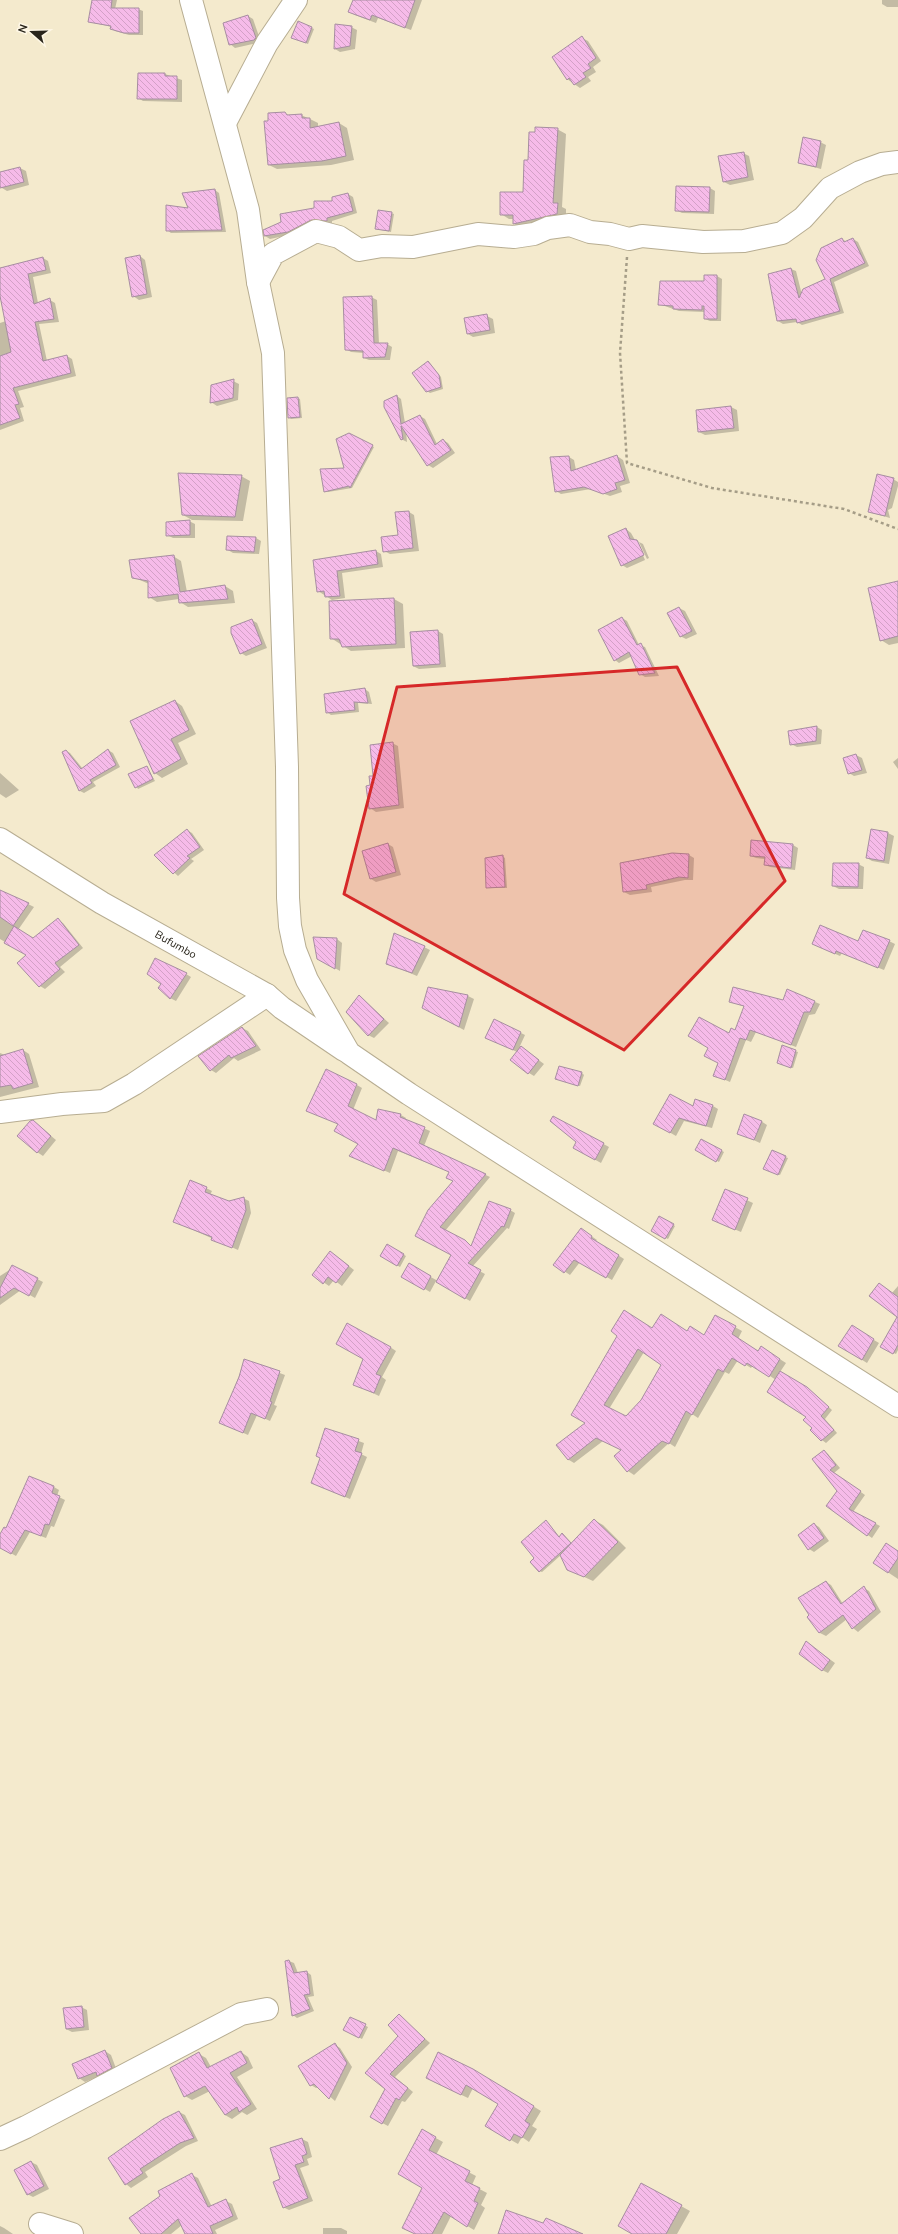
<svg xmlns="http://www.w3.org/2000/svg" width="898" height="2234" font-family="'Nunito Sans',sans-serif">
<style>
.shadow{fill:#0003;fill-rule:evenodd}
.building{fill:url(#building-back-hatch);stroke:#a78ea1;fill-rule:evenodd}
.lines{fill:none;stroke-linecap:round;stroke-linejoin:round}
.minor-casing{stroke:#b7ad92;stroke-width:24}
.path{stroke:#a59d87;stroke-width:2.5;stroke-dasharray:3 3;stroke-linecap:butt}
.minor{stroke:#fff;stroke-width:22}
.marked{fill:#d62828;fill-opacity:0.2;stroke:#d62828;stroke-width:3;stroke-linejoin:round}
.labels{text-anchor:middle;dominant-baseline:central;stroke-width:4;stroke-linejoin:round;paint-order:stroke}
.street-label{font-size:11px;fill:#29251b;stroke:#fef7e6}
</style>
<defs>
<pattern id="building-back-hatch" width="6" height="6" patternUnits="userSpaceOnUse"><rect width="6" height="6" fill="#f6bbe9"/><path d="M-1 5l2 2M0 0l6 6M5-1l2 2" fill="none" stroke="#d3a1c7"/></pattern>
</defs>
<rect width="100%" height="100%" fill="#f4eacd"/>
<path class="shadow" d="M 93,0 L 117,0 L 115,9 L 138,9 L 143,11 L 143,35 L 129,35 L 115,31 L 112,27 L 90,22 Z
M 354,0 L 422,0 L 411,30 L 378,18 L 376,23 L 355,15 L 349,12 Z
M 882,0 L 898,0 L 898,7 L 887,7 L 882,4 Z
M 248,16 L 253,19 L 261,42 L 235,48 L 230,44 Z
M 336,25 L 351,27 L 357,30 L 355,49 L 340,52 L 335,49 Z
M 312,28 L 314,29 L 308,44 L 295,39 Z
M 582,38 L 588,41 L 601,61 L 593,67 L 596,72 L 588,77 L 591,81 L 580,88 L 567,79 Z
M 165,74 L 182,80 L 182,102 L 143,101 L 138,98 Z
M 285,113 L 290,116 L 301,115 L 310,119 L 318,123 L 318,128 L 339,123 L 347,128 L 354,160 L 331,165 L 277,169 L 269,165 L 269,122 Z
M 557,129 L 566,134 L 562,207 L 566,209 L 566,219 L 523,229 L 514,224 L 514,219 L 509,219 L 501,214 L 523,193 L 529,161 Z
M 820,142 L 826,145 L 821,169 L 799,163 Z
M 743,153 L 749,156 L 754,180 L 730,185 L 724,182 Z
M 20,168 L 26,171 L 29,185 L 7,191 L 2,188 L 0,173 Z
M 710,188 L 715,191 L 714,214 L 682,213 L 676,210 Z
M 215,190 L 219,193 L 226,232 L 171,233 L 167,230 L 189,209 Z
M 348,194 L 353,197 L 357,213 L 332,221 L 332,223 L 316,222 L 293,234 L 270,239 L 265,236 L 265,231 Z
M 391,213 L 394,214 L 391,232 L 376,229 Z
M 842,239 L 847,242 L 853,239 L 858,242 L 869,266 L 834,282 L 844,313 L 802,325 L 797,322 L 783,324 L 778,321 L 791,269 L 796,271 L 802,295 L 827,280 Z
M 140,256 L 145,260 L 152,297 L 139,300 L 133,296 Z
M 43,258 L 48,261 L 51,273 L 33,277 L 38,303 L 50,300 L 55,303 L 59,322 L 39,324 L 47,361 L 67,356 L 72,359 L 76,376 L 18,391 L 24,407 L 20,408 L 24,421 L 0,430 L 0,323 L 6,321 L 0,297 L 0,268 Z
M 705,276 L 717,276 L 722,279 L 721,321 L 710,321 L 705,319 L 705,312 L 679,311 L 659,304 L 705,282 Z
M 371,297 L 377,300 L 379,344 L 387,344 L 392,347 L 390,360 L 369,360 L 364,358 L 364,353 L 351,352 L 346,349 Z
M 487,316 L 493,319 L 495,333 L 473,337 L 468,334 Z
M 428,362 L 441,377 L 443,389 L 430,393 L 427,391 Z
M 233,381 L 239,384 L 238,400 L 217,406 L 211,402 Z
M 397,396 L 401,399 L 405,423 L 420,416 L 425,419 L 437,444 L 443,440 L 448,443 L 455,453 L 433,468 L 428,465 L 406,432 L 407,442 L 401,439 Z
M 298,398 L 300,399 L 302,418 L 291,419 L 289,417 Z
M 731,407 L 737,410 L 739,431 L 705,435 L 699,432 L 697,411 Z
M 349,434 L 374,447 L 352,488 L 328,492 L 325,491 L 345,468 Z
M 617,456 L 623,460 L 630,483 L 620,486 L 622,492 L 610,496 L 591,489 L 561,494 L 556,491 L 569,457 L 574,460 L 576,470 Z
M 241,476 L 250,481 L 243,521 L 192,520 L 183,515 Z
M 893,479 L 898,482 L 898,486 L 892,508 L 888,510 L 890,518 L 869,512 Z
M 409,512 L 414,515 L 419,551 L 390,554 L 384,551 L 399,535 Z
M 189,521 L 195,524 L 195,538 L 173,538 L 167,535 Z
M 626,529 L 631,533 L 635,540 L 639,542 L 637,542 L 645,560 L 627,568 L 622,565 Z
M 256,538 L 261,541 L 259,554 L 233,553 L 228,550 Z
M 639,542 L 643,544 L 649,558 L 647,559 Z
M 376,551 L 381,554 L 383,567 L 342,573 L 345,598 L 332,600 L 318,591 L 314,561 Z
M 173,556 L 181,561 L 187,592 L 225,586 L 233,591 L 235,603 L 188,607 L 180,602 L 179,599 L 157,602 L 149,597 L 149,584 L 133,577 Z
M 898,582 L 898,643 L 889,645 L 881,640 Z
M 394,599 L 403,604 L 405,648 L 351,651 L 331,638 L 330,602 Z
M 679,608 L 685,611 L 697,634 L 686,639 L 680,636 Z
M 622,618 L 627,621 L 639,645 L 645,647 L 659,676 L 645,677 L 640,674 L 632,656 L 619,663 L 615,660 Z
M 252,620 L 257,623 L 267,648 L 246,656 L 241,653 Z
M 438,631 L 443,634 L 446,667 L 419,669 L 413,666 Z
M 365,689 L 369,692 L 372,704 L 358,703 L 359,712 L 331,715 L 327,712 Z
M 175,701 L 182,706 L 196,734 L 178,743 L 188,764 L 162,778 L 155,773 L 146,756 Z
M 817,727 L 822,730 L 821,744 L 797,747 L 791,744 L 789,732 Z
M 392,743 L 398,746 L 404,808 L 376,812 L 370,808 L 371,786 Z
M 108,750 L 113,753 L 120,767 L 93,782 L 96,786 L 84,793 L 80,791 L 63,752 L 66,751 L 70,753 L 83,769 Z
M 856,755 L 862,758 L 867,773 L 854,776 L 849,773 Z
M 898,758 L 898,769 L 893,762 Z
M 147,767 L 155,781 L 138,789 L 130,774 Z
M 0,773 L 19,790 L 6,798 L 0,794 Z
M 187,830 L 192,833 L 204,850 L 191,859 L 194,861 L 178,876 L 155,855 Z
M 871,830 L 888,833 L 894,836 L 889,864 L 872,861 L 867,858 Z
M 752,841 L 793,845 L 798,848 L 795,870 L 770,867 L 765,865 L 765,859 L 756,858 L 751,856 Z
M 388,844 L 393,847 L 401,875 L 376,882 L 371,879 Z
M 689,855 L 694,858 L 693,880 L 685,880 L 651,887 L 652,892 L 630,895 L 624,892 Z
M 502,856 L 505,858 L 507,888 L 490,888 L 487,887 Z
M 858,864 L 864,867 L 863,889 L 839,889 L 833,886 Z
M 10,895 L 34,907 L 18,930 L 34,939 L 58,920 L 63,923 L 83,948 L 60,967 L 65,972 L 45,989 L 40,986 L 19,963 L 27,955 L 0,939 L 0,899 Z
M 314,938 L 337,939 L 342,943 L 340,971 L 318,958 Z
M 889,941 L 895,944 L 884,970 L 842,953 L 840,956 L 813,944 Z
M 424,947 L 430,950 L 417,976 L 393,966 Z
M 186,974 L 191,977 L 176,1001 L 170,998 Z
M 429,988 L 468,996 L 474,999 L 464,1030 L 428,1011 Z
M 360,997 L 389,1023 L 374,1038 L 368,1035 Z
M 730,1001 L 815,1002 L 820,1004 L 815,1014 L 809,1015 L 796,1047 L 756,1032 L 751,1042 L 746,1040 L 730,1082 L 714,1075 L 729,1035 L 735,1031 L 745,1007 Z
M 242,1028 L 248,1031 L 261,1050 L 238,1061 L 234,1058 L 216,1073 L 211,1070 Z
M 521,1033 L 525,1035 L 520,1046 L 544,1064 L 534,1076 L 529,1073 L 517,1052 L 491,1040 Z
M 783,1047 L 798,1052 L 793,1068 L 780,1064 Z
M 23,1050 L 29,1054 L 39,1087 L 0,1097 L 0,1053 L 5,1055 Z
M 582,1073 L 584,1075 L 580,1086 L 559,1080 Z
M 357,1085 L 362,1088 L 353,1110 L 376,1122 L 379,1110 L 401,1115 L 406,1118 L 405,1120 L 430,1131 L 424,1146 L 490,1177 L 445,1231 L 472,1246 L 510,1210 L 515,1213 L 509,1229 L 507,1228 L 472,1267 L 485,1274 L 470,1301 L 436,1281 L 430,1292 L 403,1276 L 409,1265 L 438,1281 L 452,1255 L 421,1239 L 454,1181 L 450,1172 L 398,1151 L 390,1173 L 351,1156 L 359,1144 L 335,1131 Z
M 713,1106 L 718,1109 L 712,1128 L 684,1121 L 676,1136 L 655,1124 Z
M 554,1117 L 609,1147 L 601,1163 L 574,1148 L 577,1142 Z
M 33,1121 L 56,1140 L 43,1156 L 37,1152 Z
M 761,1121 L 767,1125 L 760,1143 L 738,1133 Z
M 702,1140 L 724,1152 L 719,1162 L 696,1150 Z
M 785,1157 L 788,1158 L 780,1175 L 767,1170 Z
M 206,1188 L 212,1191 L 210,1195 L 229,1202 L 243,1198 L 249,1201 L 251,1213 L 238,1250 L 180,1224 Z
M 725,1190 L 753,1203 L 741,1232 L 713,1220 Z
M 660,1217 L 675,1226 L 668,1239 L 652,1231 Z
M 587,1233 L 597,1240 L 596,1241 L 624,1259 L 612,1280 L 580,1262 L 570,1275 L 555,1265 Z
M 387,1245 L 406,1256 L 400,1267 L 381,1256 Z
M 336,1256 L 354,1270 L 342,1286 L 334,1280 L 329,1286 L 313,1275 Z
M 14,1267 L 43,1282 L 35,1298 L 21,1290 L 0,1305 L 0,1276 Z
M 879,1284 L 892,1293 L 898,1286 L 898,1316 Z
M 715,1316 L 742,1331 L 738,1339 L 759,1352 L 767,1351 L 786,1363 L 780,1372 L 811,1391 L 832,1410 L 825,1419 L 837,1433 L 826,1443 L 822,1440 L 812,1430 L 814,1428 L 808,1416 L 776,1380 L 753,1365 L 751,1368 L 738,1360 L 729,1374 L 725,1372 L 698,1418 L 692,1414 L 675,1447 L 669,1443 L 634,1475 L 628,1471 L 615,1456 L 622,1450 L 603,1441 L 574,1463 L 569,1460 L 557,1445 L 586,1423 L 573,1415 L 652,1329 L 705,1336 ZM 644,1352 L 663,1364 L 642,1401 L 626,1418 L 609,1409 Z
M 852,1327 L 879,1343 L 867,1363 L 840,1346 Z
M 898,1332 L 898,1350 L 896,1354 L 881,1347 Z
M 390,1347 L 396,1351 L 382,1377 L 386,1380 L 379,1396 L 360,1387 Z
M 245,1360 L 285,1375 L 274,1405 L 277,1406 L 270,1421 L 257,1415 L 248,1435 L 221,1423 Z
M 326,1429 L 364,1443 L 361,1454 L 367,1457 L 350,1499 L 312,1483 L 321,1458 Z
M 824,1451 L 828,1454 L 840,1468 L 834,1473 L 865,1495 L 853,1512 L 880,1526 L 872,1538 L 827,1506 L 839,1491 L 814,1459 Z
M 54,1487 L 59,1490 L 57,1496 L 65,1500 L 54,1527 L 51,1526 L 46,1538 L 30,1532 L 16,1556 L 0,1547 L 0,1536 Z
M 594,1520 L 603,1525 L 626,1548 L 593,1581 L 567,1569 L 561,1555 L 542,1572 L 539,1571 L 536,1558 L 548,1523 L 559,1537 L 562,1535 L 572,1544 Z
M 814,1524 L 819,1527 L 829,1541 L 814,1552 L 809,1549 Z
M 898,1552 L 898,1579 L 874,1563 Z
M 826,1582 L 831,1585 L 843,1604 L 864,1588 L 869,1591 L 881,1612 L 858,1632 L 853,1628 L 847,1619 L 826,1636 L 820,1633 L 808,1617 Z
M 807,1643 L 835,1663 L 828,1673 L 822,1670 Z
M 289,1961 L 294,1963 L 298,1973 L 307,1972 L 311,1975 L 314,1996 L 308,1997 L 314,2011 L 297,2018 L 293,2015 Z
M 81,2007 L 87,2010 L 89,2030 L 72,2032 L 66,2029 Z
M 399,2015 L 430,2043 L 395,2077 L 413,2092 L 405,2102 L 402,2101 L 388,2126 L 371,2117 L 386,2089 L 367,2073 L 400,2036 Z
M 350,2018 L 368,2027 L 362,2039 L 344,2030 Z
M 335,2045 L 340,2048 L 352,2067 L 335,2101 L 319,2087 L 316,2088 L 311,2085 Z
M 105,2051 L 111,2055 L 117,2071 L 103,2078 L 99,2076 L 85,2082 L 79,2078 Z
M 241,2052 L 248,2057 L 253,2068 L 237,2077 L 257,2109 L 247,2115 L 242,2112 L 232,2119 L 225,2115 L 210,2091 L 192,2100 L 185,2096 L 199,2054 L 206,2058 L 211,2067 Z
M 473,2070 L 541,2111 L 532,2126 L 537,2129 L 529,2142 L 522,2137 L 518,2144 L 487,2126 L 500,2103 L 473,2088 L 468,2098 L 434,2082 Z
M 179,2112 L 185,2115 L 198,2141 L 186,2146 L 145,2172 L 148,2177 L 131,2188 L 126,2184 Z
M 423,2131 L 443,2142 L 436,2155 L 476,2176 L 472,2185 L 487,2193 L 481,2205 L 485,2208 L 474,2230 L 451,2216 L 442,2234 L 416,2234 L 424,2187 Z
M 302,2139 L 308,2142 L 312,2157 L 307,2159 L 309,2165 L 300,2168 L 313,2201 L 289,2210 L 283,2207 L 281,2179 Z
M 31,2162 L 37,2165 L 49,2189 L 33,2197 L 27,2194 Z
M 192,2175 L 198,2178 L 212,2207 L 226,2201 L 232,2204 L 238,2219 L 215,2230 L 217,2234 L 186,2234 L 182,2225 L 171,2234 L 142,2234 Z
M 681,2206 L 690,2211 L 677,2234 L 634,2234 Z
M 0,2226 L 4,2228 L 13,2234 L 0,2234 Z
M 323,2228 L 341,2228 L 347,2231 L 347,2234 L 323,2234 Z"/>
<path class="building" d="M 92,0 L 112,0 L 111,8 L 139,8 L 139,33 L 124,33 L 110,29 L 111,26 L 88,22 Z
M 353,0 L 415,0 L 405,28 L 372,15 L 370,20 L 348,12 Z
M 248,15 L 256,38 L 254,40 L 229,45 L 223,23 Z
M 298,21 L 312,27 L 306,43 L 291,38 Z
M 335,24 L 352,26 L 350,46 L 334,49 Z
M 582,36 L 596,58 L 588,64 L 591,68 L 583,73 L 586,77 L 574,85 L 569,78 L 567,80 L 552,57 Z
M 138,73 L 165,73 L 165,76 L 177,76 L 177,99 L 137,99 Z
M 285,112 L 287,115 L 302,114 L 302,118 L 310,118 L 310,128 L 339,122 L 346,156 L 322,161 L 268,165 L 264,121 L 268,121 L 268,113 Z
M 535,127 L 558,128 L 553,203 L 558,203 L 557,214 L 513,224 L 513,215 L 500,215 L 500,192 L 523,192 L 524,160 L 528,160 L 529,132 L 535,132 Z
M 803,137 L 821,141 L 816,167 L 798,163 Z
M 744,152 L 748,177 L 723,182 L 718,156 Z
M 20,167 L 24,182 L 0,188 L 0,172 Z
M 676,186 L 710,187 L 709,212 L 675,211 Z
M 215,189 L 222,230 L 166,231 L 166,205 L 188,208 L 182,193 Z
M 348,193 L 353,211 L 327,218 L 327,221 L 311,220 L 288,232 L 264,236 L 263,230 L 281,222 L 280,214 L 314,208 L 314,201 L 332,201 L 332,197 Z
M 378,210 L 392,212 L 389,231 L 375,229 Z
M 842,238 L 844,242 L 853,238 L 865,263 L 830,279 L 840,311 L 797,323 L 796,319 L 777,321 L 768,274 L 791,268 L 799,298 L 803,289 L 825,279 L 816,260 L 821,248 Z
M 140,255 L 147,294 L 132,297 L 125,258 Z
M 43,257 L 46,270 L 28,274 L 34,304 L 50,298 L 54,319 L 35,322 L 43,361 L 67,355 L 71,373 L 13,388 L 19,404 L 15,405 L 20,418 L 0,425 L 0,356 L 11,352 L 0,296 L 0,268 Z
M 704,275 L 717,275 L 717,319 L 704,319 L 704,306 L 702,306 L 702,310 L 673,309 L 673,306 L 658,305 L 660,281 L 704,281 Z
M 372,296 L 374,343 L 388,343 L 385,357 L 363,358 L 363,351 L 345,350 L 343,297 Z
M 487,314 L 490,330 L 467,334 L 464,318 Z
M 428,361 L 439,375 L 441,387 L 426,392 L 412,373 Z
M 234,379 L 233,398 L 210,403 L 211,385 Z
M 397,395 L 401,424 L 420,415 L 435,445 L 443,439 L 451,450 L 427,466 L 401,426 L 403,439 L 401,440 L 384,407 L 384,401 Z
M 298,397 L 300,417 L 288,418 L 287,398 Z
M 731,406 L 734,428 L 698,432 L 696,410 Z
M 349,433 L 373,445 L 350,488 L 349,486 L 324,492 L 320,469 L 344,468 L 336,439 Z
M 617,455 L 625,480 L 615,483 L 617,489 L 603,494 L 584,487 L 555,492 L 550,457 L 569,456 L 571,471 Z
M 178,473 L 242,475 L 235,517 L 182,515 Z
M 877,474 L 894,478 L 885,516 L 868,512 Z
M 409,511 L 413,548 L 383,552 L 381,537 L 398,535 L 395,512 Z
M 190,520 L 190,535 L 166,536 L 166,522 Z
M 626,528 L 630,539 L 637,540 L 644,555 L 621,566 L 608,536 Z
M 227,536 L 256,537 L 254,552 L 226,550 Z
M 376,550 L 378,564 L 337,571 L 340,596 L 325,597 L 324,591 L 317,592 L 313,560 Z
M 174,555 L 180,592 L 225,585 L 228,599 L 179,603 L 178,594 L 148,598 L 148,581 L 132,578 L 129,560 Z
M 898,581 L 898,636 L 880,641 L 868,588 Z
M 394,598 L 396,644 L 342,647 L 339,639 L 330,639 L 329,601 Z
M 679,607 L 692,631 L 680,637 L 667,613 Z
M 622,617 L 637,645 L 641,643 L 655,673 L 639,675 L 629,652 L 614,661 L 598,630 Z
M 252,619 L 262,644 L 240,654 L 231,633 L 231,627 Z
M 438,630 L 440,664 L 413,666 L 410,632 Z
M 365,688 L 368,703 L 354,702 L 355,710 L 326,713 L 324,694 Z
M 175,700 L 189,730 L 171,739 L 181,759 L 154,774 L 130,721 Z
M 817,726 L 816,741 L 790,745 L 788,731 Z
M 393,742 L 399,805 L 369,809 L 366,786 L 370,785 L 369,776 L 373,776 L 370,745 Z
M 108,749 L 116,765 L 90,780 L 92,783 L 79,791 L 62,752 L 66,750 L 81,769 Z
M 856,754 L 862,770 L 848,774 L 843,758 Z
M 147,766 L 153,779 L 135,788 L 128,774 Z
M 187,829 L 200,847 L 187,856 L 190,858 L 173,874 L 154,855 Z
M 871,829 L 888,832 L 884,861 L 866,858 Z
M 751,840 L 793,844 L 791,868 L 764,865 L 765,857 L 750,856 Z
M 388,843 L 396,872 L 370,879 L 362,851 Z
M 672,853 L 689,854 L 688,878 L 679,877 L 646,885 L 647,889 L 623,892 L 620,863 Z
M 503,855 L 505,887 L 486,888 L 485,858 Z
M 833,863 L 859,863 L 858,887 L 832,886 Z
M 0,890 L 29,903 L 13,926 L 0,917 Z
M 58,918 L 79,945 L 55,963 L 60,969 L 39,987 L 17,963 L 26,955 L 4,943 L 14,926 L 33,938 Z
M 820,925 L 858,941 L 863,930 L 890,940 L 878,968 L 836,951 L 835,954 L 812,944 Z
M 394,933 L 425,946 L 412,973 L 386,964 Z
M 313,937 L 337,938 L 335,969 L 317,959 Z
M 155,958 L 187,973 L 170,999 L 158,988 L 161,984 L 147,974 Z
M 428,987 L 468,995 L 459,1027 L 422,1008 Z
M 733,987 L 783,1000 L 787,989 L 815,1001 L 810,1012 L 804,1012 L 791,1045 L 750,1030 L 746,1040 L 740,1038 L 725,1080 L 713,1076 L 718,1063 L 704,1056 L 708,1048 L 688,1036 L 699,1017 L 729,1033 L 731,1028 L 735,1030 L 744,1006 L 729,1002 Z
M 359,995 L 384,1019 L 368,1036 L 346,1012 Z
M 494,1019 L 521,1032 L 513,1050 L 485,1038 Z
M 242,1027 L 256,1046 L 231,1058 L 229,1055 L 210,1071 L 198,1056 Z
M 782,1045 L 796,1050 L 791,1068 L 777,1063 Z
M 521,1046 L 539,1060 L 528,1074 L 510,1060 Z
M 23,1049 L 33,1083 L 13,1089 L 11,1085 L 0,1087 L 0,1056 Z
M 559,1066 L 582,1072 L 578,1086 L 555,1079 Z
M 326,1069 L 357,1084 L 348,1106 L 376,1120 L 378,1109 L 401,1114 L 400,1117 L 425,1127 L 419,1143 L 486,1174 L 440,1227 L 465,1240 L 471,1246 L 489,1201 L 511,1209 L 504,1227 L 502,1226 L 468,1263 L 481,1270 L 465,1299 L 436,1282 L 451,1255 L 415,1236 L 428,1210 L 453,1181 L 446,1178 L 449,1172 L 393,1148 L 384,1171 L 349,1156 L 358,1144 L 334,1131 L 338,1124 L 306,1111 Z
M 670,1094 L 693,1106 L 695,1099 L 713,1105 L 706,1126 L 679,1118 L 670,1133 L 653,1124 Z
M 744,1114 L 762,1121 L 754,1140 L 737,1134 Z
M 553,1116 L 604,1143 L 595,1160 L 573,1148 L 576,1142 L 550,1121 Z
M 33,1120 L 51,1136 L 37,1153 L 17,1136 L 30,1121 Z
M 701,1139 L 722,1150 L 716,1162 L 695,1150 Z
M 772,1150 L 786,1156 L 778,1175 L 763,1169 Z
M 190,1180 L 207,1187 L 205,1192 L 229,1201 L 244,1197 L 246,1210 L 232,1248 L 211,1240 L 212,1237 L 173,1222 Z
M 725,1189 L 748,1198 L 735,1230 L 712,1220 Z
M 659,1216 L 674,1224 L 665,1239 L 651,1231 Z
M 581,1228 L 592,1236 L 591,1238 L 619,1255 L 606,1278 L 574,1260 L 564,1273 L 553,1265 Z
M 387,1244 L 404,1254 L 397,1266 L 380,1256 Z
M 330,1251 L 349,1266 L 336,1283 L 328,1277 L 323,1284 L 312,1275 Z
M 409,1263 L 431,1276 L 424,1290 L 401,1277 Z
M 12,1265 L 38,1278 L 29,1296 L 14,1288 L 0,1298 L 0,1288 Z
M 879,1283 L 898,1297 L 898,1345 L 893,1354 L 880,1347 L 897,1317 L 869,1296 Z
M 624,1310 L 652,1328 L 661,1314 L 687,1331 L 690,1326 L 704,1335 L 715,1315 L 736,1326 L 732,1334 L 758,1351 L 761,1346 L 780,1359 L 769,1377 L 747,1363 L 745,1366 L 732,1358 L 723,1372 L 718,1369 L 692,1415 L 686,1411 L 669,1444 L 662,1441 L 627,1472 L 614,1456 L 621,1450 L 596,1438 L 568,1460 L 556,1445 L 585,1423 L 571,1415 L 617,1336 L 611,1331 ZM 638,1349 L 661,1365 L 641,1400 L 626,1416 L 604,1405 Z
M 347,1323 L 391,1347 L 376,1374 L 381,1376 L 374,1393 L 353,1385 L 363,1359 L 336,1344 Z
M 852,1325 L 874,1339 L 862,1360 L 838,1346 Z
M 244,1359 L 280,1371 L 270,1401 L 272,1402 L 265,1419 L 251,1413 L 243,1433 L 219,1423 L 239,1377 Z
M 780,1371 L 807,1387 L 829,1407 L 821,1416 L 834,1430 L 821,1441 L 810,1430 L 812,1428 L 803,1420 L 806,1417 L 767,1392 Z
M 325,1428 L 359,1439 L 355,1451 L 362,1453 L 345,1497 L 311,1483 L 320,1458 L 316,1456 Z
M 824,1450 L 836,1465 L 830,1470 L 861,1491 L 849,1509 L 876,1523 L 867,1536 L 826,1506 L 837,1491 L 812,1459 Z
M 29,1476 L 54,1486 L 52,1493 L 60,1496 L 49,1525 L 45,1524 L 41,1536 L 25,1530 L 11,1554 L 0,1548 L 0,1534 L 4,1527 L 6,1528 Z
M 594,1519 L 618,1542 L 584,1577 L 567,1570 L 560,1555 Z
M 546,1520 L 559,1537 L 562,1533 L 571,1543 L 539,1572 L 530,1562 L 534,1558 L 521,1542 Z
M 814,1523 L 824,1538 L 808,1550 L 798,1535 Z
M 886,1543 L 898,1551 L 898,1558 L 888,1573 L 873,1563 Z
M 826,1581 L 841,1604 L 864,1586 L 876,1609 L 852,1629 L 843,1615 L 819,1633 L 807,1617 L 809,1615 L 798,1598 Z
M 806,1641 L 830,1660 L 822,1671 L 799,1654 Z
M 289,1960 L 294,1973 L 307,1971 L 310,1994 L 304,1995 L 310,2009 L 292,2016 L 285,1961 Z
M 82,2006 L 84,2027 L 66,2029 L 63,2008 Z
M 399,2014 L 425,2039 L 390,2074 L 408,2088 L 399,2100 L 396,2098 L 382,2124 L 370,2117 L 385,2089 L 365,2073 L 398,2036 L 388,2025 Z
M 350,2017 L 366,2024 L 359,2038 L 343,2030 Z
M 335,2043 L 347,2063 L 329,2099 L 314,2084 L 310,2086 L 298,2066 Z
M 105,2050 L 112,2068 L 97,2076 L 96,2072 L 78,2079 L 72,2064 Z
M 241,2051 L 247,2063 L 230,2073 L 251,2104 L 239,2112 L 237,2107 L 225,2115 L 205,2086 L 184,2097 L 170,2068 L 199,2052 L 207,2068 Z
M 438,2052 L 473,2069 L 534,2106 L 525,2121 L 530,2124 L 522,2138 L 514,2134 L 510,2141 L 485,2126 L 498,2104 L 466,2085 L 461,2095 L 426,2078 Z
M 179,2111 L 194,2138 L 180,2143 L 140,2169 L 143,2173 L 125,2185 L 108,2158 L 163,2119 Z
M 422,2129 L 436,2137 L 429,2150 L 470,2171 L 465,2181 L 480,2188 L 474,2201 L 478,2203 L 467,2227 L 444,2212 L 432,2234 L 415,2234 L 402,2228 L 422,2188 L 398,2174 Z
M 302,2138 L 307,2154 L 302,2156 L 304,2162 L 295,2165 L 308,2198 L 283,2208 L 273,2182 L 280,2179 L 270,2148 Z
M 31,2161 L 44,2186 L 27,2195 L 14,2170 Z
M 192,2173 L 208,2207 L 226,2199 L 233,2216 L 210,2226 L 213,2234 L 185,2234 L 178,2219 L 161,2234 L 141,2234 L 129,2218 L 160,2196 L 158,2191 Z
M 641,2183 L 682,2205 L 666,2234 L 632,2234 L 618,2226 Z
M 506,2210 L 543,2223 L 546,2218 L 583,2234 L 498,2234 Z"/>
<g class="lines">
<g class="minor-casing">
<g id="minor">
<path d="M 191,0 L 248,210 L 258,282 L 273,353 L 287,767 L 288,898 L 290,926 L 295,950 L 307,980 L 349,1053 L 409,1094 L 898,1406"/>
<path d="M 225,123 L 267,43 L 296,0"/>
<path d="M 258,282 L 273,254 L 316,231 L 339,237 L 359,250 L 382,246 L 413,247 L 478,234 L 514,237 L 534,234 L 548,228 L 570,225 L 590,232 L 610,234 L 629,239 L 642,236 L 703,242 L 744,241 L 782,233 L 803,218 L 830,188 L 860,172 L 882,164 L 898,162"/>
<path id="s1" d="M 0,839 L 102,903 L 267,995 L 282,1008 L 344,1050"/>
<path d="M 0,1112 L 62,1104 L 104,1101 L 134,1084 L 267,995"/>
<path d="M 0,2139 L 26,2127 L 241,2014 L 267,2009"/>
<path d="M 40,2224 L 72,2234"/>
</g>
</g>
<path class="path" d="M 627,257 L 620,353 L 627,463 L 712,488 L 844,509 L 898,529"/>
<use href="#minor" class="minor"/>
</g>
<path class="marked" d="M 677,667 L 785,881 L 624,1050 L 344,894 L 397,687 Z"/>
<g class="labels">
<g class="street-label">
<text stroke="none"><textPath href="#s1" startOffset="205">Bufumbo</textPath></text>
</g>
</g>
<g transform="translate(32 32) rotate(290)" stroke="#fef7e6" stroke-width="3" paint-order="stroke">
<path d="M0-3L7 15L0 10L-7 15Z" fill="#29251b"/>
<text y="-6" font-size="11" font-weight="bold" text-anchor="middle" fill="#29251b">N</text>
</g>
</svg>
